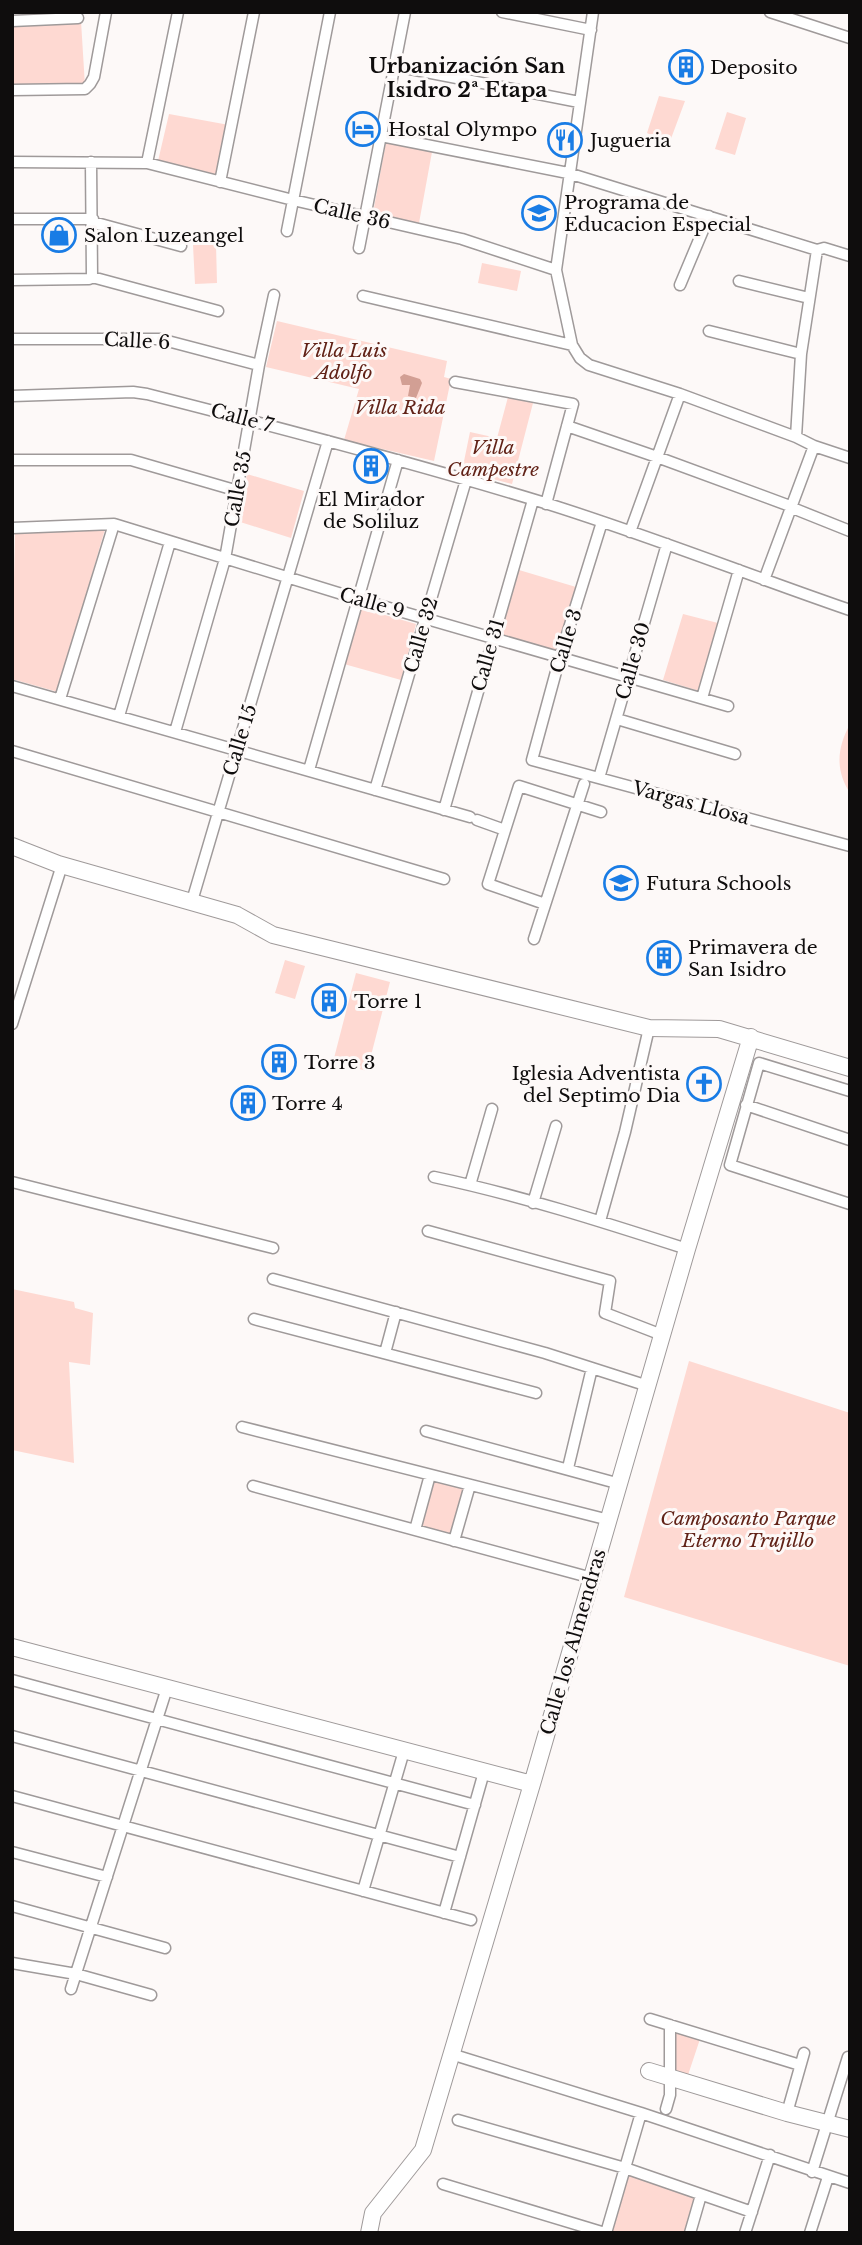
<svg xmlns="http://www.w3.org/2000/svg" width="862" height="2245" font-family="'Libre Baskerville',serif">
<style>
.green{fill:#fed9d2}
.water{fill:#d29f94}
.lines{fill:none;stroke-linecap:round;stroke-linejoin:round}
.street-casing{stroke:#9f9a9a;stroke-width:13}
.secondary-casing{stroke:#9f9a9a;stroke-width:18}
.street{stroke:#fff;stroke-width:10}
.secondary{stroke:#fff;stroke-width:16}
.labels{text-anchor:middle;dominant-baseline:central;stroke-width:6;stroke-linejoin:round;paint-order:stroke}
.poi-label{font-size:19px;fill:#0f0d0d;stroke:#fdf9f8;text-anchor:start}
.street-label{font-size:19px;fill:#0f0d0d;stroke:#fdf9f8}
.park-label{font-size:19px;font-style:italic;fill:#612217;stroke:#fdf9f8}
.neighbourhood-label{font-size:21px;font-weight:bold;fill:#0f0d0d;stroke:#fdf9f8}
</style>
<rect width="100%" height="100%" fill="#fdf9f8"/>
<path class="green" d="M 81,21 L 85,86 L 12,88 L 12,23 Z
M 659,96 L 685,101 L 669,144 L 647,133 Z
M 727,112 L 746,118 L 735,155 L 715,149 Z
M 169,114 L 229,125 L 219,176 L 158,161 Z
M 386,142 L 432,152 L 419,223 L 373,213 Z
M 216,244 L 217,283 L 195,284 L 193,245 Z
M 482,263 L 521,271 L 517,291 L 478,283 Z
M 277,321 L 447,361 L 444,377 L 451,379 L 434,461 L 344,440 L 359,389 L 266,367 Z
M 508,397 L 533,403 L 512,484 L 462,471 L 470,432 L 497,438 Z
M 247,474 L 304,491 L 291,538 L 237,521 Z
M 105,529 L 58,692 L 12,679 L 15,530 Z
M 519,570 L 576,587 L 556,651 L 501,634 Z
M 361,608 L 416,624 L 401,680 L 344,664 Z
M 683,614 L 718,623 L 699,691 L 663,680 Z
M 850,724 L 850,793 C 835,770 837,748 850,724 Z
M 285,960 L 305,966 L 295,999 L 275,993 Z
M 356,973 L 390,982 L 367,1071 L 333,1062 Z
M 12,1289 L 74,1302 L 75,1308 L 93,1313 L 90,1365 L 69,1362 L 74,1463 L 12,1450 Z
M 689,1361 L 850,1413 L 850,1666 L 624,1597 Z
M 432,1479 L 465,1488 L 451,1536 L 419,1527 Z
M 674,2031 L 700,2039 L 687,2078 L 673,2074 Z
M 625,2174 L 695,2197 L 684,2233 L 618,2233 L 609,2230 Z"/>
<path class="water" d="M 404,374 L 420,379 L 422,383 L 416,398 L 408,396 L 410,385 L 402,385 L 400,377 Z"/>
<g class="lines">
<g class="street-casing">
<path id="street" d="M 502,12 L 591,30
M 593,12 L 556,270 L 572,345 L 580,358 L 589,365 L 680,394 L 796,437
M 770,12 L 850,38
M 12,21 L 78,18
M 395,66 L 579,102
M 12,90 L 85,89 L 90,84 L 94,77 L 106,12
M 381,136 L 568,173 L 817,250 L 824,248 L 850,256
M 12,162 L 147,163 L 293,200 L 462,239 L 556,270
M 91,162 L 92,277
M 147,163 L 178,12
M 220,182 L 254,12
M 12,219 L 93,219
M 93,222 L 181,246
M 287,231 L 330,12
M 359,248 L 405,12
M 12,280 L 89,279 L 92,277 L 218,311
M 739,281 L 809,298
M 680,285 L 709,216
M 363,296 L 572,345
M 709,331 L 801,354
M 12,339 L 160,339 L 259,365
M 455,382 L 573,404 L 546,504
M 12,396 L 133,392 L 147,394 C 281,428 414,463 545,503 C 648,535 748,575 850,610
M 567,426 L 657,457 L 790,506
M 814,446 L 850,458
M 12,460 L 131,460 L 238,491
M 795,509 L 850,531
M 602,522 L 560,657 L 532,760 L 850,846
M 12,528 L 114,524 L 358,599 L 728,706
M 630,532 L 680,394
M 764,580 L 814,446 L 796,437 L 801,354 L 817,250
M 12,686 L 470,817
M 702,698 L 739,570
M 60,699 L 114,524
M 119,716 L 170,542
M 617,719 L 735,754
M 175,732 L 225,559 L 259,365 L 274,295
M 12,751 L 444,879
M 309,770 L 398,460
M 599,778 L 667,544
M 375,790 L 466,480
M 444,810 L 533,500
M 477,820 L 505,830
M 192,901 L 328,441
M 545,904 L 488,884 L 519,786 L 601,812
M 534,939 L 584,784
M 12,1024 L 62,865
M 850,1091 L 759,1063 L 730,1165 L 850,1204
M 746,1105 L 850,1140
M 434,1177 C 519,1195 603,1222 687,1249
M 12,1182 L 273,1248
M 470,1185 L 492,1109
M 533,1203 L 556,1126
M 600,1221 L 625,1132 L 649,1028
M 428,1231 L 610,1281 L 605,1313 L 662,1335
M 273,1279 L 545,1353 L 648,1386
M 254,1319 L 536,1393
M 385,1353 L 396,1312
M 242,1427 L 609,1520
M 426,1431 L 620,1484
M 568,1468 L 592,1368
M 253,1486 L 592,1578
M 415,1530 L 430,1475
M 454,1541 L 470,1485
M 12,1680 L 475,1805
M 12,1736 L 460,1857
M 12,1796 L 471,1920
M 12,1852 L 107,1877
M 363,1891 L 404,1751
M 12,1906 L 165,1948
M 444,1913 L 484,1772
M 12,1963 L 76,1974 L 151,1995
M 71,1989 L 167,1688
M 650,2019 L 800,2065
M 451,2054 L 641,2113 L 850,2183
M 666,2109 L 670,2095 L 670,2025
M 787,2113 L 804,2053
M 458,2120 L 625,2168 L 752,2212
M 812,2172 L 848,2057 L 850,2058
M 443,2184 L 605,2233
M 606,2233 L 641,2113
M 690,2233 L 701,2195
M 745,2233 L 770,2155
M 810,2233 L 828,2177"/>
</g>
<g class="secondary-casing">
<path id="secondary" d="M 12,846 L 58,864 L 237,915 L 273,935 L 649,1028 L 719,1029 L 850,1068
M 12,1647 L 532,1784
M 649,2071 L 787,2113 L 850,2129
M 369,2233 L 373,2213 L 423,2150 L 532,1784 L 687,1249 L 751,1037"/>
</g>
<use href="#street" class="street"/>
<use href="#secondary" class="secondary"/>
</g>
<defs>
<g id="building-ring" transform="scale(1.75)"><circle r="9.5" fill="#fdf9f8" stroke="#197ce5" stroke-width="1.5"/><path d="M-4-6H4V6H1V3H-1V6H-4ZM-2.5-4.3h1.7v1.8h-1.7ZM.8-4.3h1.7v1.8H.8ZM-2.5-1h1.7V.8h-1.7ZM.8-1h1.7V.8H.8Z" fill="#197ce5"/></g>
<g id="hotel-ring" transform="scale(1.75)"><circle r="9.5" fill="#fdf9f8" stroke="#197ce5" stroke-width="1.5"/><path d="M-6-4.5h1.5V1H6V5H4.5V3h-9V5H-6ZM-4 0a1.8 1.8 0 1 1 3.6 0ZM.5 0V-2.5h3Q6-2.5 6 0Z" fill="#197ce5"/></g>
<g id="restaurant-ring" transform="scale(1.75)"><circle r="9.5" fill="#fdf9f8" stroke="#197ce5" stroke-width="1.5"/><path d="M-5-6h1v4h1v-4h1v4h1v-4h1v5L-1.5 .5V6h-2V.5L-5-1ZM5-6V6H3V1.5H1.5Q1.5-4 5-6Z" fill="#197ce5"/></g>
<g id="school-ring" transform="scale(1.75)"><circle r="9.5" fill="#fdf9f8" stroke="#197ce5" stroke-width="1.5"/><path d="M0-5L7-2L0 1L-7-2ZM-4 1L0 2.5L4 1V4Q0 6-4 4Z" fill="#197ce5"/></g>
<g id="shop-ring" transform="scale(1.75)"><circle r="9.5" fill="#fdf9f8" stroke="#197ce5" stroke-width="1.5"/><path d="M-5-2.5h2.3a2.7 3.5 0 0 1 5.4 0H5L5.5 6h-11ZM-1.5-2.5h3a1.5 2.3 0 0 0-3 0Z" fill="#197ce5"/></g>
<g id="church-ring" transform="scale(1.75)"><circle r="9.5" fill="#fdf9f8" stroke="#197ce5" stroke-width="1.5"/><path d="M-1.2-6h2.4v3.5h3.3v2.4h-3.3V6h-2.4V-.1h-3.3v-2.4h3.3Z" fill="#197ce5"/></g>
</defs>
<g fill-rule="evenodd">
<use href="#building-ring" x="686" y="67"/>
<use href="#hotel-ring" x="363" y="129"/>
<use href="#restaurant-ring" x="565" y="140"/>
<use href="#school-ring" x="539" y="213"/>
<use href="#shop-ring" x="59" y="235"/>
<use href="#building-ring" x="371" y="466"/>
<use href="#school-ring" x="621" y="883"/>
<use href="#building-ring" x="664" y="958"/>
<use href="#building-ring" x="329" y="1001"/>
<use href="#building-ring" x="279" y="1062"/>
<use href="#church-ring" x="704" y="1084"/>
<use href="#building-ring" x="248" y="1103"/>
</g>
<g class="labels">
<g class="poi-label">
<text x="710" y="67">Deposito</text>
<text x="388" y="129">Hostal Olympo</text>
<text x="590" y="140">Jugueria</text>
<text x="564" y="202">Programa de<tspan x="564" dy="22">Educacion Especial</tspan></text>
<text x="84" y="235">Salon Luzeangel</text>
<text x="371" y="499" text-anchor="middle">El Mirador<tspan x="371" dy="22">de Soliluz</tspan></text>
<text x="646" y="883">Futura Schools</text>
<text x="688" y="947">Primavera de<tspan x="688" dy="22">San Isidro</tspan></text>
<text x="354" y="1001">Torre 1</text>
<text x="304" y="1062">Torre 3</text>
<text x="680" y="1073" text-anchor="end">Iglesia Adventista<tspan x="680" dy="22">del Septimo Dia</tspan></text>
<text x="272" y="1103">Torre 4</text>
</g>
<g class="street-label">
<text transform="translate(352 214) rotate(13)">Calle 36</text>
<text transform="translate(137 341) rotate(3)">Calle 6</text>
<text transform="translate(242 418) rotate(15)">Calle 7</text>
<text transform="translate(238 489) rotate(-80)">Calle 35</text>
<text transform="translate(372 603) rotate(16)">Calle 9</text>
<text transform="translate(421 635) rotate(-74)">Calle 32</text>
<text transform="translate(566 641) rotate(-73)">Calle 3</text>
<text transform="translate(488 655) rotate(-74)">Calle 31</text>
<text transform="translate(633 661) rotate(-74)">Calle 30</text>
<text transform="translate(240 740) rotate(-73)">Calle 15</text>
<text transform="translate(691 803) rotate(15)">Vargas Llosa</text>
<text transform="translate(573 1642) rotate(-74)">Calle los Almendras</text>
</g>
<g class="park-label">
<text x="344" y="350">Villa Luis<tspan x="344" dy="22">Adolfo</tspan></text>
<text x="400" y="407">Villa Rida</text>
<text x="493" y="447">Villa<tspan x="493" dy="22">Campestre</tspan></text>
<text x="748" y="1518">Camposanto Parque<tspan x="748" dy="22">Eterno Trujillo</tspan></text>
</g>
<g class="neighbourhood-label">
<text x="467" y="66">Urbanización San<tspan x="467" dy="24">Isidro 2ª Etapa</tspan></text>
</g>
</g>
<rect width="862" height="2245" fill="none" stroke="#0f0d0d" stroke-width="28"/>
</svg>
